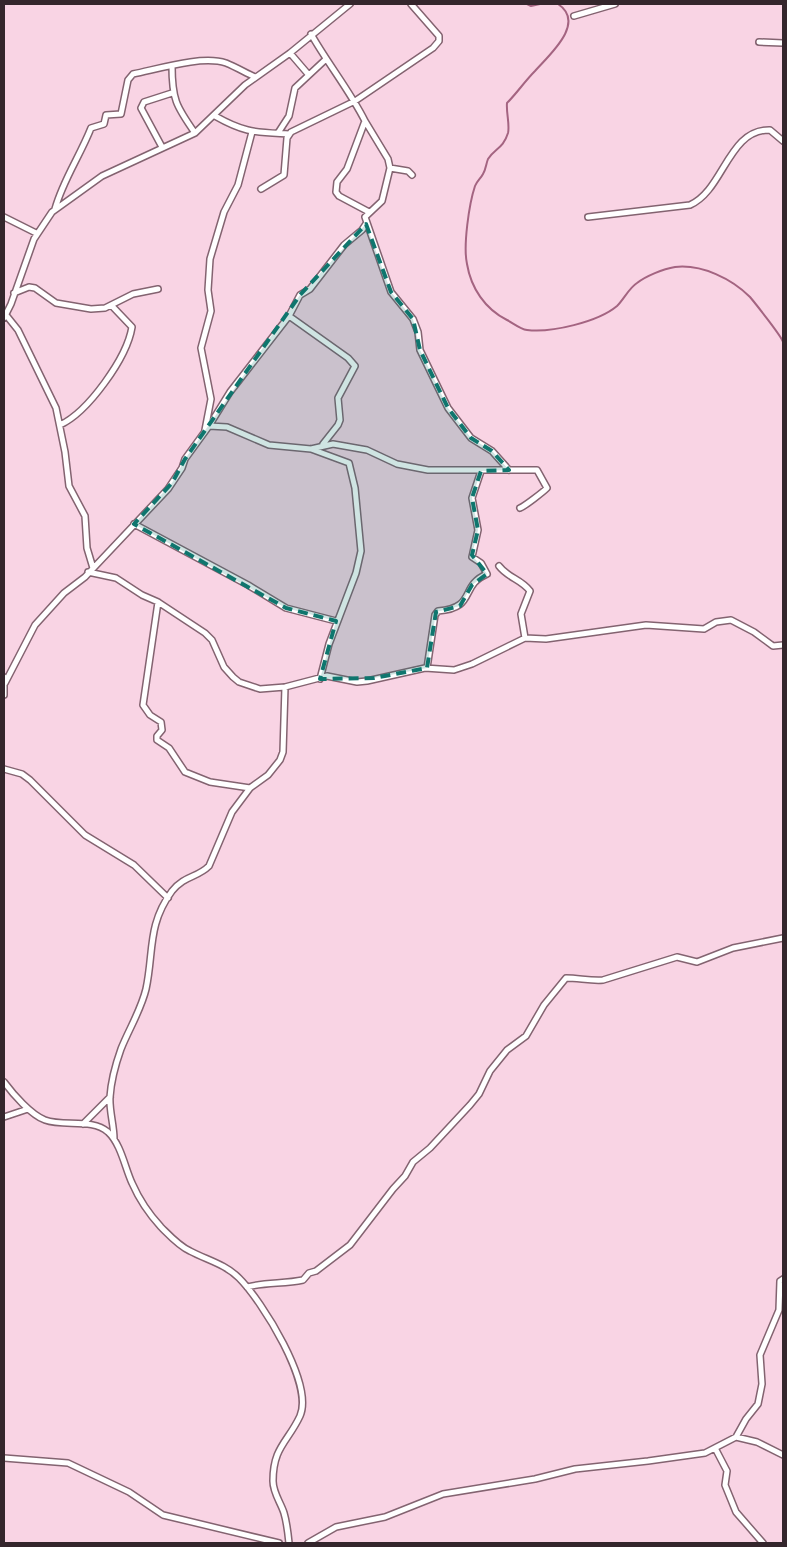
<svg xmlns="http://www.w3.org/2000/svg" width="787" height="1547" viewBox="0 0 787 1547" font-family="'Asap Condensed',sans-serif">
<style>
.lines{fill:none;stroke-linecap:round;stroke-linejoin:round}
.stream{stroke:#a46481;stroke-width:2}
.street-casing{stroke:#836370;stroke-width:8}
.street{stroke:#fff;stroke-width:5}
.marked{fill:#0f766e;fill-opacity:0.2;stroke:#0f766e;stroke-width:4;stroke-dasharray:10 6;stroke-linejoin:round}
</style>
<rect width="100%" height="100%" fill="#f9d4e4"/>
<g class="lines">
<path class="stream" d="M527,4l4,2 9,-2
M558,4c29,19 -10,52 -23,67 -10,10 -18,22 -28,32 -1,9 3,22 1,30 -5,16 -13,15 -20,26 -2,5 -2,10 -5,15 -2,4 -6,7 -8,12 -6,18 -12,60 -8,78 4,24 18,45 40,56 6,3 13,9 20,10 24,3 71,-8 90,-24 7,-7 12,-18 20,-23 9,-7 26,-14 38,-16 27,-3 57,12 75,30 5,6 32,40 33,45
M783,379v26"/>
<g class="street-casing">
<path id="street" d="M574,16l41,-12
M311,34c17,30 39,57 54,87l-18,48 -10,13 -1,10 3,4 30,16
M759,42l24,1
M290,53l18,21
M172,66c0,33 4,40 23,67
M215,116c30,17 40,16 74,18
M365,121l23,38 2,9 -8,33 -17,16 26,75 22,27 5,13 2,18 28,58 23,30 21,13 17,19
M278,133l11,-17 6,-28 30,-28
M162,147l-21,-39 3,-6 28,-9
M390,168l18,3 4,4
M261,189l23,-14 3,-37 4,-6 64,-31 78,-53 6,-7v-5l-28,-32
M55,209c8,-29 25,-53 36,-81l13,-4 2,-9 15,-1 7,-34 5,-6c25,-5 69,-19 93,-11 10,4 20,10 29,14
M4,217l32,16
M588,217l102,-12c34,-15 38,-76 80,-75l13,11
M14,293l15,-6 6,1 21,15 35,6 14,-1 28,-14 25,-5
M6,315l12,15 38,78 9,44 4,34 16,30 2,32 6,20
M289,316l59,42 7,8 -17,32 2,22 -2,5 -15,19
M4,318l7,-14 23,-65 18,-27 50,-36 93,-43 50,-48 45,-32 60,-49
M60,425c28,-13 67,-67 72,-98l-20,-21
M209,426l21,-34 59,-76 11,-21 10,-6 34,-44 18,-15 4,-6
M205,430l6,-31 -10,-51 10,-37 -3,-21 2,-31 14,-47 14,-27 14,-53
M311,449l38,14 6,25 6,63 -5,22 -27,71 -9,35
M134,524l114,61 38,23 50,13
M499,566c9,12 22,13 31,25l-9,23 4,24
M88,572l28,6 26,17 16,7 47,31 7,7 12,27 9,10 6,5 21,7 25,-2 42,-11 30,6 10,-1 58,-13 29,2 18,-6 53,-26 21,1 100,-14 58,4 12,-7 15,-2 23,12 19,14 10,-1
M158,602l-15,103 7,10 11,7 1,8 -5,6v4l12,8 16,24 25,10 40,6
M427,668l8,-53 3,-4c39,-3 21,-25 49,-37l-6,-11 -9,-6 6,-27 -6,-32 9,-27
M4,677v18
M5,683l30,-58 29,-32 21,-16 83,-88 14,-21 3,-9 24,-33 18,1 42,18 42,4 22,-5 34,6 30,14 31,6h109l10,18c-4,4 -22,18 -27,20
M4,769l18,5 8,6 55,55 49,30 34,33
M4,1082c9,12 27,33 41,38 19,7 47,-2 63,12 13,12 17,36 24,51 7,16 17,31 29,44 9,9 18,19 29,24 17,9 35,13 49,27 23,23 75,106 61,138 -12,26 -27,31 -27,65 0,12 8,22 11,32 3,10 4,20 5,30
M4,1117l24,-8
M83,1124l27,-27
M114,1139c0,-14 -5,-29 -4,-42 1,-15 6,-34 11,-48 8,-20 20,-39 25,-60 8,-37 1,-64 26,-98 13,-16 25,-13 37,-25l23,-54 18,-24 18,-13 12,-15 3,-8 2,-65
M247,1287c19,-5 37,-3 56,-7l6,-7 7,-2 34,-26 43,-56 12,-13 8,-14 17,-14 40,-43 9,-11 11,-23 17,-21 19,-14 18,-31 22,-27c13,0 24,3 37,2l74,-23 20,5 36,-14 50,-10
M736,1437l10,-18 12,-15 4,-20 -2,-29 19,-45 1,-29 3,-2
M715,1448l12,23 -2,14 11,27 27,31
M4,1458l64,5 61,29 34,23 116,28
M308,1543l28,-16 49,-10 58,-23 92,-15 40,-10 73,-8 57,-8 31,-16 21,5 26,13"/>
</g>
<use href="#street" class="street"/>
</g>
<path class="marked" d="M366,224l25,68 22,27 7,31 28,58 23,30 21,13 17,19 -28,1 -9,27 6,32 -6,25 15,19 -15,11 -12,21 -24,6 -9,56 -53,10 -54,1 16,-58 -50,-13 -152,-84 38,-41 13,-24 115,-164z"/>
<rect width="787" height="1547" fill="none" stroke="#34262c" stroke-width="10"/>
</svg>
